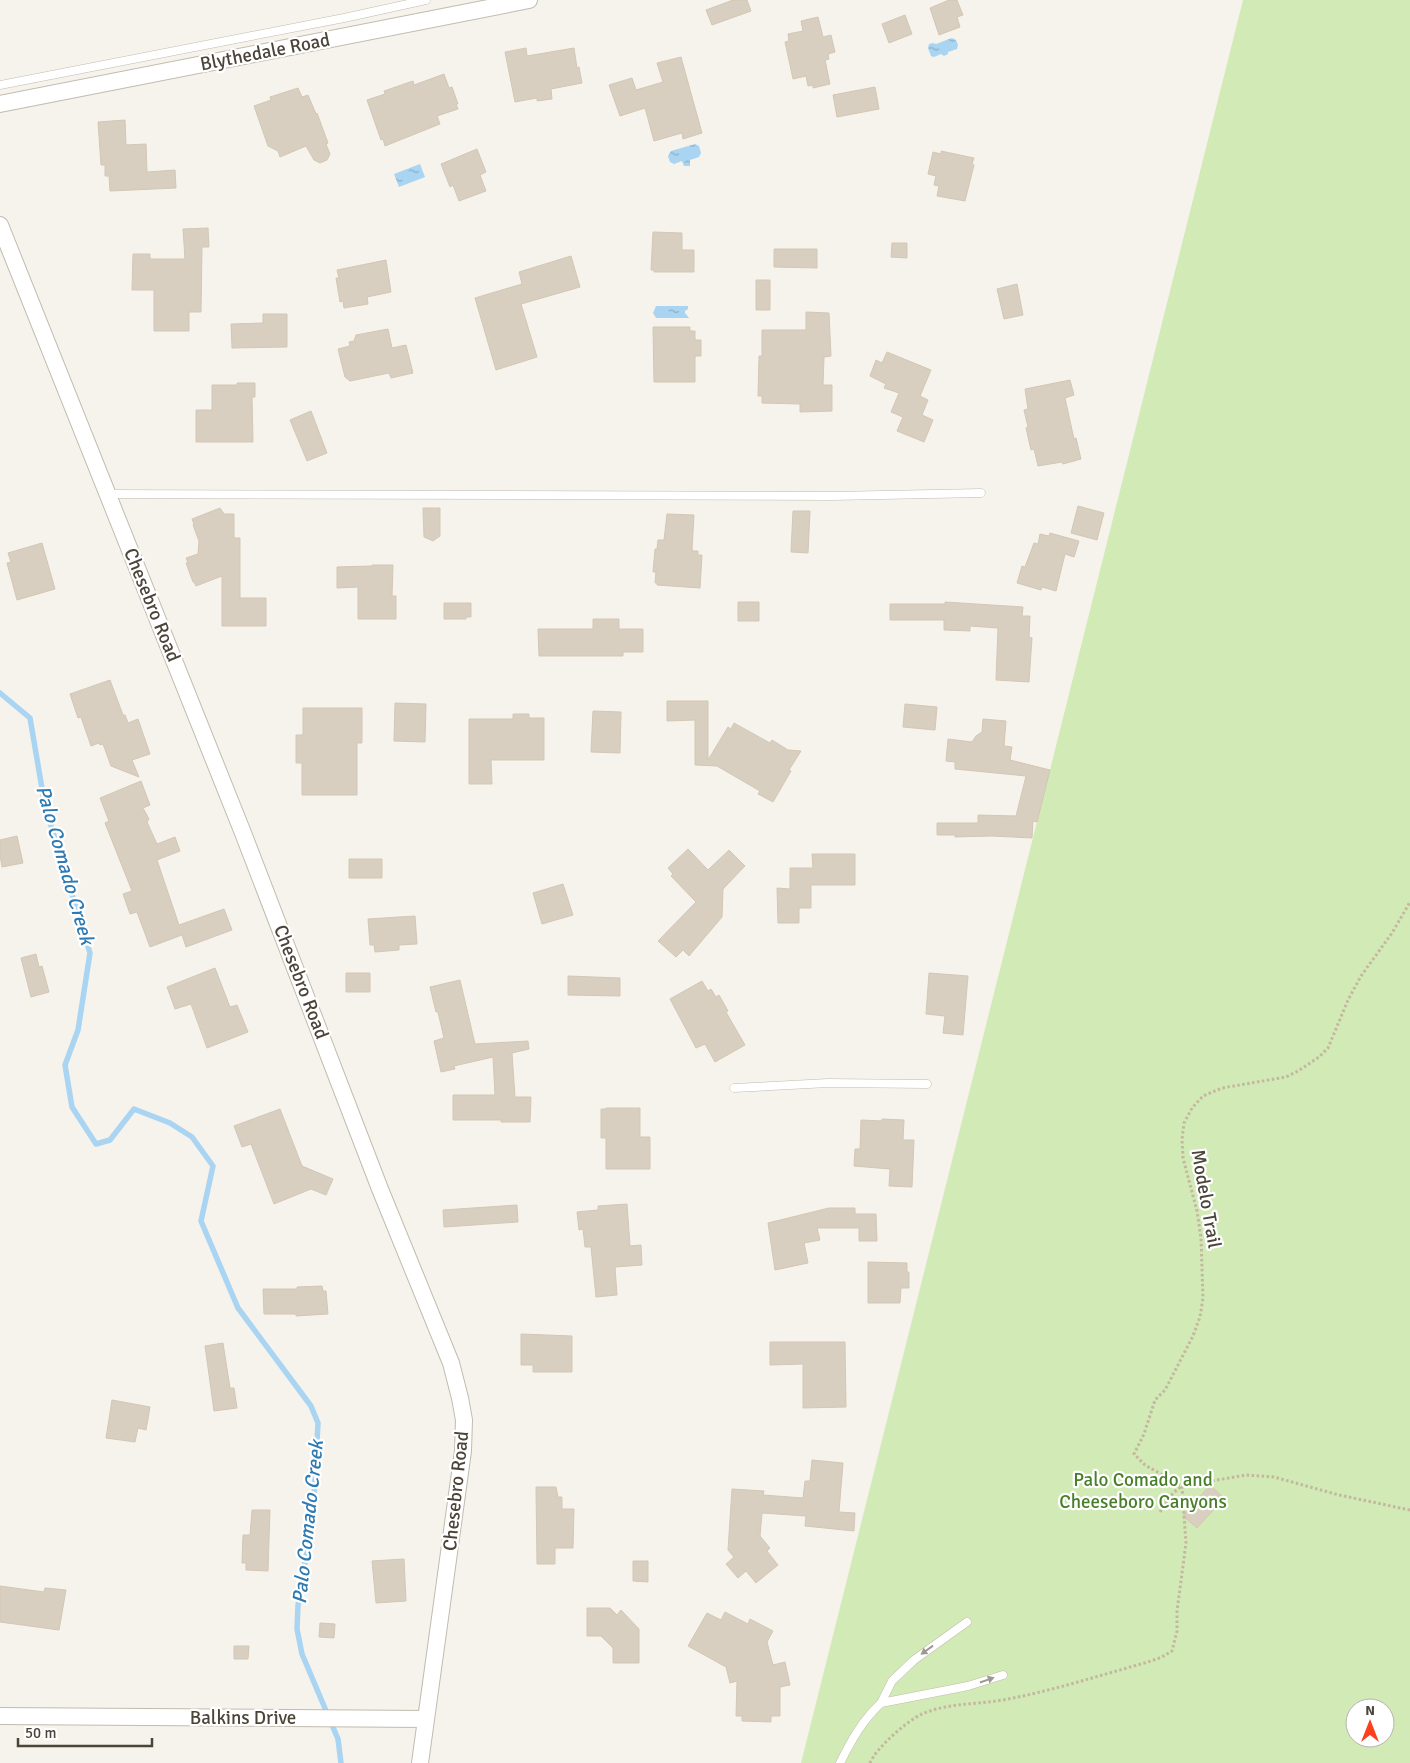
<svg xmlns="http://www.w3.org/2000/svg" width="1410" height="1763" viewBox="0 0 1410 1763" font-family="Signika,sans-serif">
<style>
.park{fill:#d2eab5;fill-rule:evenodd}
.water{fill:url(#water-ripples)}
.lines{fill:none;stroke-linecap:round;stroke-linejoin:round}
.stream{stroke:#a9d4f2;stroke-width:5.5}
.building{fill:#d8cfc1;stroke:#d3c7b4}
.lane-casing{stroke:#c2bbae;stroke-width:9}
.street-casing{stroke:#c2bbae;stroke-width:18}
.path{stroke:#c4b79f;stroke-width:3;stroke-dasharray:2.5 2.5;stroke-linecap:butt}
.lane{stroke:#fff;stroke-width:8}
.street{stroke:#fff;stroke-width:16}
.oneway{fill:#9c9892}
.labels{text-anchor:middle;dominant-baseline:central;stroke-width:4.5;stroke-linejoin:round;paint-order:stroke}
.street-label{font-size:19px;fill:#4b4439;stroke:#fff}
.park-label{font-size:19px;fill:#4a7f2a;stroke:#fff}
.water-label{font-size:20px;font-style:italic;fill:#2e7ab2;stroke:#fff}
</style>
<defs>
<pattern id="water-ripples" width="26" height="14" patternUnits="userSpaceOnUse" patternTransform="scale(1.25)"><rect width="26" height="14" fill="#a9d4f2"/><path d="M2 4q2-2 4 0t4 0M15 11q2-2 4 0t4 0" fill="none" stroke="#8caec5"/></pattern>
</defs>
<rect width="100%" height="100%" fill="#f6f3ec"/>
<path class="park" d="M1243,0h167v1763h-609zM1355,1708h30v30h-30z"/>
<path class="water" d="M952,38l4,2 2,5 -1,4 -9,3v2l-4,2 -3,-2 -7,3 -3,-1 -3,-8 1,-4 4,-1 3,1z
M695,144l4,2 2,7 -2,4 -9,3v6h-6l-2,-5 -8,3 -4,-2 -2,-6 3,-5z
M420,164l5,13 -26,10 -5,-13z
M656,306h32v3l-3,2v2l4,5h-33l-3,-5z"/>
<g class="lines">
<path class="stream" d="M0,693l30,25 15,88 45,147 -12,77 -13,35 7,42 24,37 14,-4 24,-31 36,14 22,14 21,29 -12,55 37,87 73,98 7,17 -5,92 -15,90 -1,24 5,25 36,85 3,24"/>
</g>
<path class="building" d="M733,0h14l4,11 -39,14 -6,-15z
M949,0h8l6,15 -6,2 3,10 -21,8 -9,-27z
M905,15l7,19 -23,9 -7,-19z
M818,17l5,20 8,-2 4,17 -7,2 1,5 -4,1 5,24 -17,4v-3l-5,1 -2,-10 -13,3 -8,-37 4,-1 -1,-7 15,-3 -2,-10z
M526,48l1,8 47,-8 3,20 2,-1 3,16 -31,6 1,10 -15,2v-3l-22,4 -10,-50z
M681,57l21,76 -19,6 -1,-6 -28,8 -9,-33 -25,8 -11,-31 23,-7 4,12 27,-8 -6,-19z
M444,74l5,14 3,-1 6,17h-2l2,5 -21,7 3,8 -55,22 -2,-7 -2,1 -14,-40 18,-6 -1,-3 29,-10 1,4z
M875,87l4,22 -42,8 -4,-22z
M298,88l4,9 6,-2 8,19 1,-1 11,30 -2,1 4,10 -3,6 -7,3 -6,-3 -8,-14 -26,11 -2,-6 -10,-5 -14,-40 17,-6 -1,-3z
M125,120l1,25 20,-1 1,28 28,-2 1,18 -66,3 -1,-15h-4v-11h-4l-3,-43z
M477,149l9,23 -6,3 6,16 -27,10 -6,-16 -3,2 -9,-23z
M941,151l33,7 -2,6 2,1 -9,36 -28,-5 2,-10 -5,-1 2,-9 -8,-2 5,-22 8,2z
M208,228l1,19h-7l-1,65h-12v19h-35v-41h-22l1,-36h17v5h35l-2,-30z
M653,232l29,1v17h12v22h-40v-2h-3z
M892,243h15v15l-16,-1z
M774,249h43v19l-43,-1z
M571,256l9,31 -59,17 16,53 -41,13 -21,-72 47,-14 -3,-12z
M386,260l5,32 -24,5 1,7 -24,4 -1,-7 -3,1 -4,-24h3l-2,-8z
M756,280h14v30h-14z
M1017,284l6,31 -19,4 -7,-30z
M806,312l23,1 2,43 -7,1 -1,28h9v26l-32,1v-8l-38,-1v-7h-4l1,-40h3v-26h44z
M263,314h24v33l-55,1 -1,-24 32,-1z
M653,327h37v4h5v9h6v16h-6v26h-41z
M388,329l4,19 14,-3 7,28 -22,5 -2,-5 -39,8 -5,-4 -7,-28 12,-3 -1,-4 5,-1 2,-6z
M887,352l44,18 -11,26 8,4 -6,15 11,5 -9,22 -27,-11 6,-14 -12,-5 8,-19 -15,-5 2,-4 -16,-8 6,-16 6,3z
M1070,380l4,15 -9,3 9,41 2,-1 5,21 -18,5 -1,-2 -24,4 -4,-17 -3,1 -5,-22 2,-1 -4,-17 4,-1 -3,-20z
M237,383h18v14h-3l1,45h-57v-32h16v-25h25z
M311,411l16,42 -20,8 -17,-41z
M1078,506l26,7 -7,27 -26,-7z
M220,508l4,6h10v24h6v60h26v28h-44v-50l-26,10 -2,-4h-1l-7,-19h2l-2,-5 12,-4 1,-13 -6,-16 1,-1 -2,-5z
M423,508h17v28l-7,5 -9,-4z
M793,511h17l-2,42 -17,-1z
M667,514l27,1 -2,34 1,2h5v4h4l-2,33 -43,-3v-2h-2l1,-11h-3l2,-23h2l1,-9h6z
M1050,533l29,8 -5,16 -9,-3 -9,37 -14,-4 -1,3 -24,-7 5,-17 3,1 9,-24 4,1 2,-10 9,2z
M42,543l13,46 -38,11 -10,-37 4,-1 -3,-9z
M372,565h21l-1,31h4v23h-38v-32l-21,1v-21l35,-1z
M738,602h21v19h-21z
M945,602l78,5 -1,9h8l-1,21 3,1 -3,44 -33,-2 2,-52 -28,-2v5l-26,-1v-10h-54v-16h55z
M444,603h27v14h-5v2h-22z
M593,619h26v10h24v23h-20v4h-84l-1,-27h55z
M110,680l13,35h2l3,8 10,-4 12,35 -18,6 7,17 -28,-11 -8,-22 -3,1 -1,-2 -8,3 -10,-29 -3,1 -8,-24z
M667,701h41v59l20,-33 3,2 3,-6 36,20 2,-3 16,10 13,1 -12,19 2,1 -18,31 -15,-8 2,-3 -43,-25 -22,-1v-45l-28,1z
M395,703l31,1 -1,38 -31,-1z
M905,704l32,3 -2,23 -32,-3z
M303,708h59v35h-5v52h-55v-32h-6v-28h7z
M593,711l28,1 -1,41 -29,-1z
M513,714h16v4h15v42h-53l1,24h-23v-65h44z
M983,719l23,2 -2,25 8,1 -2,13 40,10 -13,52 -4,-1 -1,17 -41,-2 -36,1v-2h-18v-12h41v-8l38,1 10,-40 -71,-7v-7l-9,-1 2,-22 24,3 4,-6 6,-4z
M141,781l9,24 -7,3 6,11 -2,3 10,22 18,-7 5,14 -23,9 22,65 45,-16 8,21 -46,17 -4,-12 -32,12 -13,-35 -7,2 -7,-20 9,-3 -27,-68 4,-2 -9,-23z
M17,836l6,27 -21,4 -2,-12v-15z
M688,849l20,21 21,-20 16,16 -22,23 -1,28 -33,39 -6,-6 -7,7 -18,-16 38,-39 -25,-26 2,-2 -5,-6z
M812,854h43v31h-44v23h-12v15h-21l-1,-35 13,1v-21h23z
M349,859h33v19h-33z
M563,884l10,31 -31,9 -9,-31z
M415,916l2,28 -18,1v5l-24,2 -1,-7h-4l-2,-26z
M36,954l3,13 3,-1 7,26 -18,5 -10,-39z
M215,968l15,39 7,-2 11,27 -41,16 -16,-44 -16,5 -8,-22z
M346,973h24v19h-24z
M929,973l39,3 -5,59 -20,-2 2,-17 -19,-2z
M568,976l52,2v18l-52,-1z
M460,980l15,64 53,-3 1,8 -17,4 3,44h16l-1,25h-29v-2h-48v-25h42l-2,-38 -39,9 1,3 -14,3 -7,-31 10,-3 -6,-26h-2l-6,-25z
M702,981l6,10 3,-2 5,8 3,-2 9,16 -2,1 19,33 -30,17 -10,-18 -9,4 -26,-49z
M606,1108h34v29h10v32h-44v-31h-5v-29h5z
M280,1109l22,57 31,13 -7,16 -15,-6 -37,15 -23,-60 -9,3 -8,-21z
M882,1119l22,1 -1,20h11l-2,47 -23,-1 1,-17 -36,-3 1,-17h5l1,-29 21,1z
M627,1204l3,42 11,-1 1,20 -27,2 2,28 -21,2 -5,-50h-6l-2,-18 -4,1 -2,-18 21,-2v-4z
M517,1205l1,17 -74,5 -1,-17z
M829,1208h26v6h21l1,27h-18v-13h-42l3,12 -16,3 4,20 -33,7 -7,-47z
M868,1262l39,1v9h2v16h-8l-1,15h-32z
M322,1286l1,5h3l2,23 -32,2v-2h-32l-1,-25h34v-2z
M521,1334l51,2v36h-39v-7h-12z
M770,1342h75l1,65 -43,1v-44l-33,1z
M223,1343l7,45h4l3,20 -23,3 -9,-65z
M112,1400l38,7 -4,23 -8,-2 -3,14 -29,-4z
M812,1460l31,3 -4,49 16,1 -1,18 -49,-5 1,-10 -44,-3 -2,23 10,12 -3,3 11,14 -22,18 -10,-12 -8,7 -12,-14 8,-7 -6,-7 4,-61 32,2 -1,4 40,3 2,-17h5z
M1210,1485l14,13 -27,30 -14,-12z
M536,1487h20l2,10h4v12h12l-1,39h-18v16h-18z
M252,1510h18l-2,61 -22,-1v-7h-4l1,-28h7z
M404,1559l2,42 -30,2 -4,-42z
M633,1561h15v21l-15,-1z
M0,1586l44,6 1,-4 21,2 -7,40 -59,-8z
M587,1608h23l7,7 4,-5 18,19v34h-26v-15l-12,-12h-14z
M725,1612l23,12 2,-5 23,12 -6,11 6,23 12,-3 5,23 -10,2v29h-9v6l-29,-1v-5h-6l1,-35 -7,2 -4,-16 -38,-21 19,-33 14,7z
M320,1623l15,1 -1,14 -15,-1z
M234,1646h15l-1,13h-14z"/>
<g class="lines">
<g class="lane-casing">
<path id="lane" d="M0,85l344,-67 82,-18
M107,494l726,2 148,-3
M734,1088l94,-5 99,1
M967,1622l-53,38 -22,21 -11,22 87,-17 35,-11
M840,1763c12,-24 22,-42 41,-60"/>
</g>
<g class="street-casing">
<path id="street" d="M0,104l529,-104
M0,225l243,608 137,356 71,174 9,35 4,22 -1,31 -43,312
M0,1716l426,3"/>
</g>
<path class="path" d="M1160,1512l13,-19 9,-7 64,-11 28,2 65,18 71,15
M870,1763c5,-14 38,-43 52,-49 28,-12 57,-9 86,-15 47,-9 93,-24 140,-37l14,-5 10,-6 5,-20v-20l9,-68 -4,-57 -37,-21 -11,-11 10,-20 11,-34 10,-10 28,-54 7,-19 3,-19 -2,-60 -4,-27 -14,-53 -1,-19 2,-16 8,-15 11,-12 19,-8 64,-11 12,-6 21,-14 9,-9 20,-48 13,-24 31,-43 18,-31"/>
<use href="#lane" class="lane"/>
<use href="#street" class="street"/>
</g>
<defs><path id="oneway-solid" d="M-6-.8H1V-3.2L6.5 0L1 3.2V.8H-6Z" transform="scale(1.25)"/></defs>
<g class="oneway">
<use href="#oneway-solid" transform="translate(927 1650) rotate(144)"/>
<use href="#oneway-solid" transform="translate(987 1680) rotate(-19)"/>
</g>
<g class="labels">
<g class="street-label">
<text transform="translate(265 52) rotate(-11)">Blythedale Road</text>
<text transform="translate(152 605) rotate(68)">Chesebro Road</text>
<text transform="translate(301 982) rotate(69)">Chesebro Road</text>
<text transform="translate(1206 1199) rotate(80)">Modelo Trail</text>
<text transform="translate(456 1491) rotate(-84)">Chesebro Road</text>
<text x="243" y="1718">Balkins Drive</text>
</g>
<g class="park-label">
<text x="1143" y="1480">Palo Comado and<tspan x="1143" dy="22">Cheeseboro Canyons</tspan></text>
</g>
<g class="water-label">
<text transform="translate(65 865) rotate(74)">Palo Comado Creek</text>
<text transform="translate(308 1522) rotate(-84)">Palo Comado Creek</text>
</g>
</g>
<g transform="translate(1370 1723)"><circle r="24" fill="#ffffff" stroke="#b7b4b0"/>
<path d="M0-4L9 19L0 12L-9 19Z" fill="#fc3f1d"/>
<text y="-8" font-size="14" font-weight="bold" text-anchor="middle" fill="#4b4439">N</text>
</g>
<path d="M18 1738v8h134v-8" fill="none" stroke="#4b4439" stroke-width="2.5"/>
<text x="25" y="1738" font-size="15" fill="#4b4439" stroke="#ffffff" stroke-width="4" paint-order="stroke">50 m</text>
</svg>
